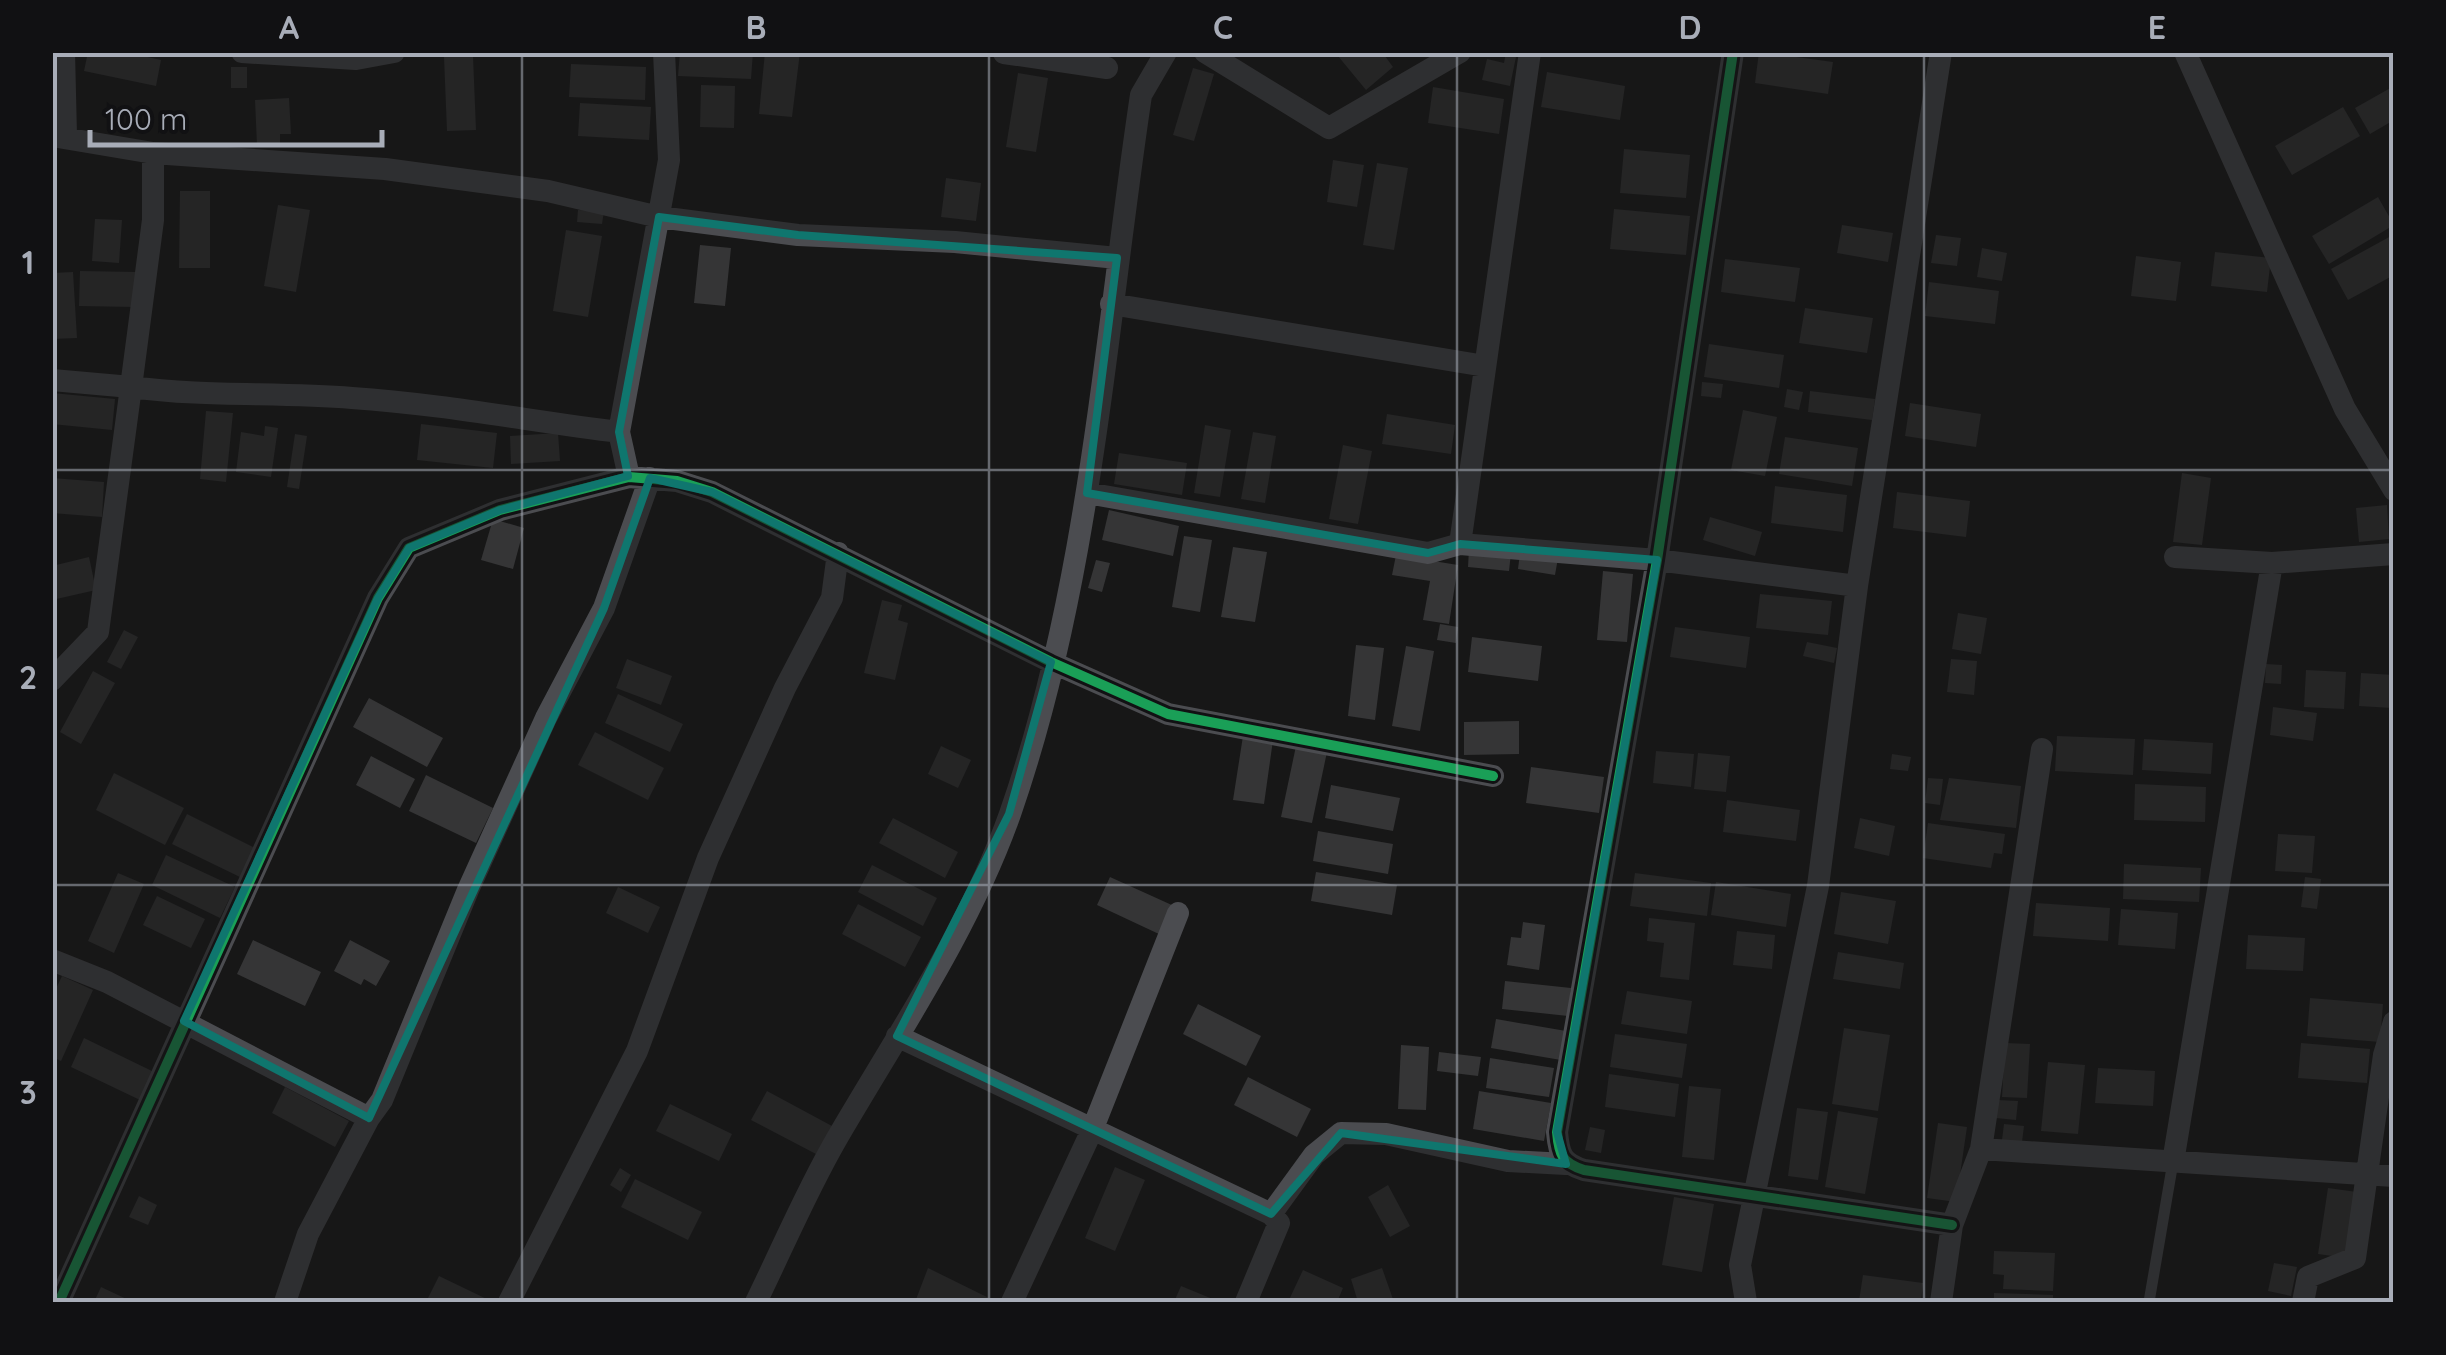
<svg xmlns="http://www.w3.org/2000/svg" width="2446" height="1355" viewBox="0 0 2446 1355" font-family="Quicksand,sans-serif">
<style>
.building{fill:#353536}
.lines{fill:none;stroke-linecap:round;stroke-linejoin:round}
.lane{stroke:#4b4c50;stroke-width:11}
.street{stroke:#4b4c50;stroke-width:22}
.cycleway-casing{stroke:#111113;stroke-width:16}
.cycleway{stroke:#1a9f57;stroke-width:10}
.marked{fill:none;stroke:#0f766e;stroke-width:8;stroke-linejoin:round}
.grid{fill:none;stroke:#a8adb8;stroke-width:2.5;stroke-opacity:0.55}
.neatline{fill:none;stroke:#a8adb8;stroke-width:4}
.grid-label{font-size:32px;text-anchor:middle;font-weight:bold;fill:#a8adb8}
</style>
<rect width="100%" height="100%" fill="#171717"/>
<path class="building" d="M88,52h37l36,8 -5,26 -72,-15z
M680,52h73l-2,27 -73,-3z
M765,52h35l-8,65 -33,-3z
M1342,52h40l11,15 -27,23 -28,-34z
M1506,52h11l-7,34 -28,-6 5,-21 17,4z
M1759,52l74,10 -5,32 -73,-11z
M473,56l3,74 -29,1 -3,-74z
M571,64l75,3 -1,33 -76,-3z
M231,67h16v21h-16z
M1193,68l21,6 -20,67 -21,-6z
M1547,72l78,14 -5,34 -79,-13z
M1018,73l30,5 -12,74 -30,-5z
M701,85l34,1 -1,42 -34,-1z
M2394,86v34l-24,14 -15,-26z
M1433,87l71,12 -5,35 -71,-11z
M289,98l2,36h-11v10l-23,1 -2,-45z
M580,103l71,4 -2,33 -71,-4z
M2343,107l17,29 -68,39 -17,-29z
M1624,149l66,6 -4,43 -66,-5z
M1333,160l31,5 -7,42 -30,-5z
M1377,163l31,5 -14,82 -31,-5z
M946,178l35,5 -5,38 -35,-4z
M180,191h30v77h-31z
M2378,197l16,28 -65,39 -17,-28z
M278,205l32,5 -14,82 -32,-6z
M1614,209l76,7 -4,39 -76,-6z
M578,210l26,1 -2,13 -25,-2z
M95,219l27,1 -3,43 -27,-2z
M1842,225l51,8 -5,29 -51,-9z
M566,230l36,6 -14,81 -35,-6z
M1936,235l25,3 -4,28 -26,-3z
M2391,236l3,39 -46,25 -17,-31z
M700,245l31,3 -6,58 -31,-3z
M1982,248l25,5 -5,28 -25,-4z
M2215,252l56,6 -4,34 -56,-6z
M2136,256l45,6 -5,39 -45,-5z
M1725,259l75,9 -5,34 -74,-10z
M80,271l56,1 -1,35 -56,-1z
M73,272l4,66 -25,1v-66z
M1929,282l70,9 -4,33 -70,-8z
M1805,308l68,10 -6,35 -68,-10z
M1709,344l75,11 -5,33 -75,-11z
M1702,382l21,2 -2,14 -20,-2z
M1787,389l16,3 -4,18 -15,-3z
M1810,391l65,8 -3,21 -64,-8z
M52,393l63,6 -3,31 -60,-6z
M1910,403l71,11 -5,33 -71,-11z
M1743,410l34,7 -12,59 -34,-6z
M206,411l27,2 -7,69 -26,-3z
M1387,414l68,11 -4,29 -69,-10z
M421,424l76,9 -4,35 -76,-8z
M1205,425l26,5 -11,67 -26,-4z
M265,426l13,2 -7,49 -35,-5 5,-40 23,4z
M1253,432l23,4 -11,67 -24,-4z
M558,433l2,28 -49,3 -1,-28z
M295,434l12,2 -8,53 -12,-2z
M1785,437l73,11 -6,38 -73,-12z
M1343,445l29,6 -14,73 -29,-5z
M1119,453l68,10 -5,32 -68,-11z
M2182,473l29,5 -9,67 -29,-3z
M52,478l52,4 -2,35 -50,-4z
M1775,486l72,9 -4,37 -72,-9z
M1897,492l73,9 -4,36 -73,-9z
M2387,505l2,34 -30,3 -3,-34z
M1109,510l70,16 -6,30 -71,-16z
M1710,517l52,15 -7,24 -52,-16z
M493,519l31,9 -11,41 -32,-9z
M1184,536l28,4 -12,72 -28,-5z
M1233,547l34,5 -12,70 -34,-5z
M1469,549l42,4 -2,18 -41,-4z
M1520,553l38,5 -3,17 -37,-6z
M1396,555l62,10 -9,59 -26,-4 7,-39 -38,-6z
M89,557l7,33 -44,10v-34z
M1096,560l14,3 -8,29 -14,-4z
M1603,571l30,3 -6,68 -30,-2z
M1760,594l72,7 -4,34 -72,-7z
M882,600l20,5 -4,15 10,3 -13,57 -31,-7z
M1958,613l29,5 -6,36 -29,-5z
M1440,624l18,3 -2,16 -19,-3z
M1675,627l75,10 -4,31 -76,-11z
M124,630l14,7 -17,32 -14,-7z
M1472,637l70,9 -4,35 -70,-9z
M1807,642l30,6 -3,15 -31,-7z
M1356,645l28,3 -9,72 -27,-4z
M1406,646l28,5 -14,80 -28,-5z
M627,659l45,17 -11,29 -45,-17z
M1951,659l26,2 -3,34 -27,-3z
M2266,664l16,1 -1,19 -16,-1z
M2306,670l40,2 -2,37 -40,-2z
M93,671l22,12 -34,61 -21,-12z
M2361,673l33,2 -2,33 -33,-2z
M618,694l65,30 -13,28 -65,-29z
M369,698l74,40 -16,29 -74,-40z
M2273,707l44,6 -4,28 -43,-6z
M1519,721v33l-55,1v-33z
M595,732l69,36 -16,32 -70,-35z
M1243,736l30,4 -9,64 -31,-4z
M2057,736l78,3 -2,36 -78,-4z
M2144,739l69,4 -2,31 -69,-4z
M941,746l30,14 -13,28 -30,-14z
M1296,746l31,6 -15,71 -31,-6z
M1656,751l38,3 -3,33 -38,-4z
M1698,753l32,3 -4,36 -32,-3z
M1892,754l19,3 -3,14 -18,-2z
M371,756l44,23 -15,29 -44,-23z
M1531,767l73,10 -5,36 -73,-10z
M114,773l70,35 -19,37 -69,-35z
M426,775l67,33 -17,35 -67,-32z
M1928,778l15,1 -3,26 -15,-2z
M1949,778l72,8 -5,42 -76,-8z
M2135,784l71,3 -1,35 -71,-2z
M1331,785l69,13 -7,33 -68,-13z
M1727,800l73,10 -4,31 -73,-9z
M187,814l70,35 -15,29 -70,-34z
M893,818l65,34 -13,26 -66,-35z
M1860,818l35,8 -6,30 -35,-8z
M1928,823l77,11 -3,20 -8,-1 -3,15 -68,-10z
M1318,831l75,13 -5,30 -75,-13z
M2278,834l37,2 -3,37 -37,-2z
M166,855l69,32 -15,31 -68,-33z
M2124,864l77,4 -2,34 -76,-3z
M872,865l65,33 -14,28 -65,-34z
M1316,872l81,13 -5,30 -81,-14z
M118,873l26,11 -30,69 -26,-12z
M1635,873l76,10 -4,33 -77,-10z
M1110,877l64,29 -13,29 -64,-30z
M2305,877l16,2 -4,30 -16,-2z
M1716,882l75,12 -5,33 -75,-12z
M618,887l42,20 -12,26 -42,-20z
M1841,892l55,9 -8,43 -54,-10z
M157,896l48,23 -14,29 -48,-23z
M2036,903l74,5 -2,33 -75,-5z
M858,904l63,33 -16,30 -63,-33z
M2121,909l57,4 -3,36 -57,-4z
M1649,918l46,5 -6,57 -29,-3 4,-34 -17,-2z
M1523,922l22,3 -6,45 -32,-5 4,-28 10,1z
M1737,931l38,4 -3,34 -39,-4z
M2248,935l57,3 -2,33 -57,-2z
M253,940l68,32 -16,34 -68,-32z
M350,940l40,21 -14,25 -12,-7 -3,6 -27,-14z
M1838,952l66,11 -4,26 -67,-10z
M62,976l31,14 -32,71 -9,-4v-60z
M1505,981l66,7 -3,28 -66,-7z
M1627,991l65,10 -5,33 -66,-10z
M2310,998l73,6 -3,38 -73,-6z
M1198,1004l63,32 -15,30 -63,-32z
M1496,1019l70,12 -5,29 -70,-12z
M1844,1028l46,7 -12,76 -46,-7z
M1615,1034l72,10 -5,34 -72,-11z
M84,1038l70,34 -14,28 -69,-33z
M2005,1043l25,1 -3,54 -25,-1z
M2301,1043l69,6 -3,34 -69,-5z
M1401,1045l28,2 -3,63 -28,-1z
M1439,1052l42,5 -3,19 -41,-5z
M1490,1058l64,10 -5,29 -63,-9z
M2048,1062l37,3 -7,69 -37,-3z
M2098,1068l57,3 -2,35 -58,-3z
M1609,1074l70,10 -4,33 -70,-10z
M1248,1077l63,32 -14,28 -63,-32z
M1689,1086l32,3 -7,71 -32,-3z
M285,1087l64,34 -14,26 -63,-34z
M767,1091l65,35 -16,28 -65,-34z
M1479,1091l72,12 -7,38 -71,-12z
M1997,1100l21,1 -2,19 -20,-2z
M670,1104l62,30 -13,27 -63,-30z
M1797,1108l31,4 -10,68 -30,-4z
M1838,1111l40,7 -13,76 -40,-7z
M1938,1123l29,4 -11,75 -29,-4z
M2004,1124l20,2 -2,16 -20,-2z
M1590,1127l15,3 -4,23 -16,-3z
M1115,1167l30,13 -30,71 -30,-13z
M620,1168l11,7 -10,17 -11,-7z
M635,1179l67,33 -14,28 -67,-33z
M1388,1185l22,41 -20,11 -22,-40z
M2328,1188l29,4 -10,66 -29,-4z
M139,1196l18,9 -9,20 -19,-8z
M1674,1197l40,7 -12,68 -40,-7z
M1994,1251l61,2 -2,38 -50,-2 1,-14 -11,-1z
M2274,1263l23,4 -6,29 -23,-5z
M928,1268l69,34h-82z
M1382,1268l12,34h-36l-7,-23z
M1303,1270l40,18 -6,14h-49z
M1863,1275l60,8 -2,19 -62,-1z
M439,1276l54,26h-62l-4,-2z
M1181,1286l39,16h-46z
M101,1287l32,15h-39z
M1994,1293l59,2v7h-59z"/>
<g class="lines">
<path class="lane" d="M2149,1302l24,-140"/>
<path class="street" d="M64,52l2,84
M242,52l114,7 38,-7
M1205,52l124,76 131,-76
M1733,52l-76,508 -100,572c2,23 5,31 27,38l368,55
M2185,52l160,357 49,81
M1004,53l103,15
M52,136l101,17 232,16 163,22 111,26 139,18 157,7 162,16
M153,153v67l-22,167c73,10 147,5 221,11 89,6 178,23 267,34
M1111,304l374,62
M52,380l79,7 -33,245 -46,48
M629,477l-10,-45 50,-272 -5,-108
M1087,493l341,60 32,-9 70,-492
M1460,544l197,16 200,26
M2175,557l97,6 122,-9
M52,960l55,22 262,136 13,-18 86,-210 78,-172 58,-110 46,-130
M897,1036l374,178 8,9 -33,79
M1981,1149l61,-400
M2173,1162l99,-599
M1271,1214l43,-59 27,-22 45,1 122,27 58,3
M59,1302l319,-704 31,-50 91,-38 129,-33 48,4 35,11 339,170 117,52 325,62
M285,1302l23,-68 61,-116
M509,1302l128,-251 71,-193 77,-170 47,-90 6,-45
M756,1302c26,-53 50,-110 80,-162 61,-105 133,-210 174,-326 80,-230 95,-479 131,-719l25,-43
M1012,1302l81,-174 85,-215
M1746,1302l-6,-37 78,-379 39,-300 84,-534
M1941,1302l11,-77 29,-76 413,27
M2303,1302l5,-25 47,-19 29,-203 10,-33"/>
<g class="cycleway-casing">
<path id="cycleway" d="M1733,52l-76,508 -100,572c2,23 5,31 27,38l368,55
M59,1302l319,-704 31,-50 91,-38 129,-33 48,4 35,11 339,170 117,52 325,62"/>
</g>
<use href="#cycleway" class="cycleway"/>
</g>
<path d="M0 0H2446V1355H0ZM659,217l139,18 319,23 -30,235 341,60 32,-9 197,16 -100,572 9,32 -225,-31 -70,81 -374,-178 112,-222 42,-152 -339,-170 -62,-14 -46,130 -235,510 -185,-97 194,-423 31,-50 91,-38 128,-34 -9,-44z" fill="#171717" fill-opacity=".55" fill-rule="evenodd"/>
<path class="marked" d="M659,217l139,18 319,23 -30,235 341,60 32,-9 197,16 -100,572 9,32 -225,-31 -70,81 -374,-178 112,-222 42,-152 -339,-170 -62,-14 -46,130 -235,510 -185,-97 194,-423 31,-50 91,-38 128,-34 -9,-44z"/>
<path class="grid" d="M522,52v1250M989,52v1250M1457,52v1250M1924,52v1250M52,470h2342M52,885h2342"/>
<rect width="2446" height="1355" fill="none" stroke="#111113" stroke-width="110"/>
<path d="M90 130v15h292v-15" fill="none" stroke="#a8adb8" stroke-width="5"/>
<text x="105" y="130" font-size="30" fill="#a8adb8" stroke="#111113" stroke-width="8" paint-order="stroke">100 m</text>
<rect x="55" y="55" width="2336" height="1245" class="neatline"/>
<g class="grid-label">
<text x="289" y="39">A</text>
<text x="756" y="39">B</text>
<text x="1223" y="39">C</text>
<text x="1690" y="39">D</text>
<text x="2157" y="39">E</text>
<text x="28" y="274">1</text>
<text x="28" y="689">2</text>
<text x="28" y="1104">3</text>
</g>
</svg>
